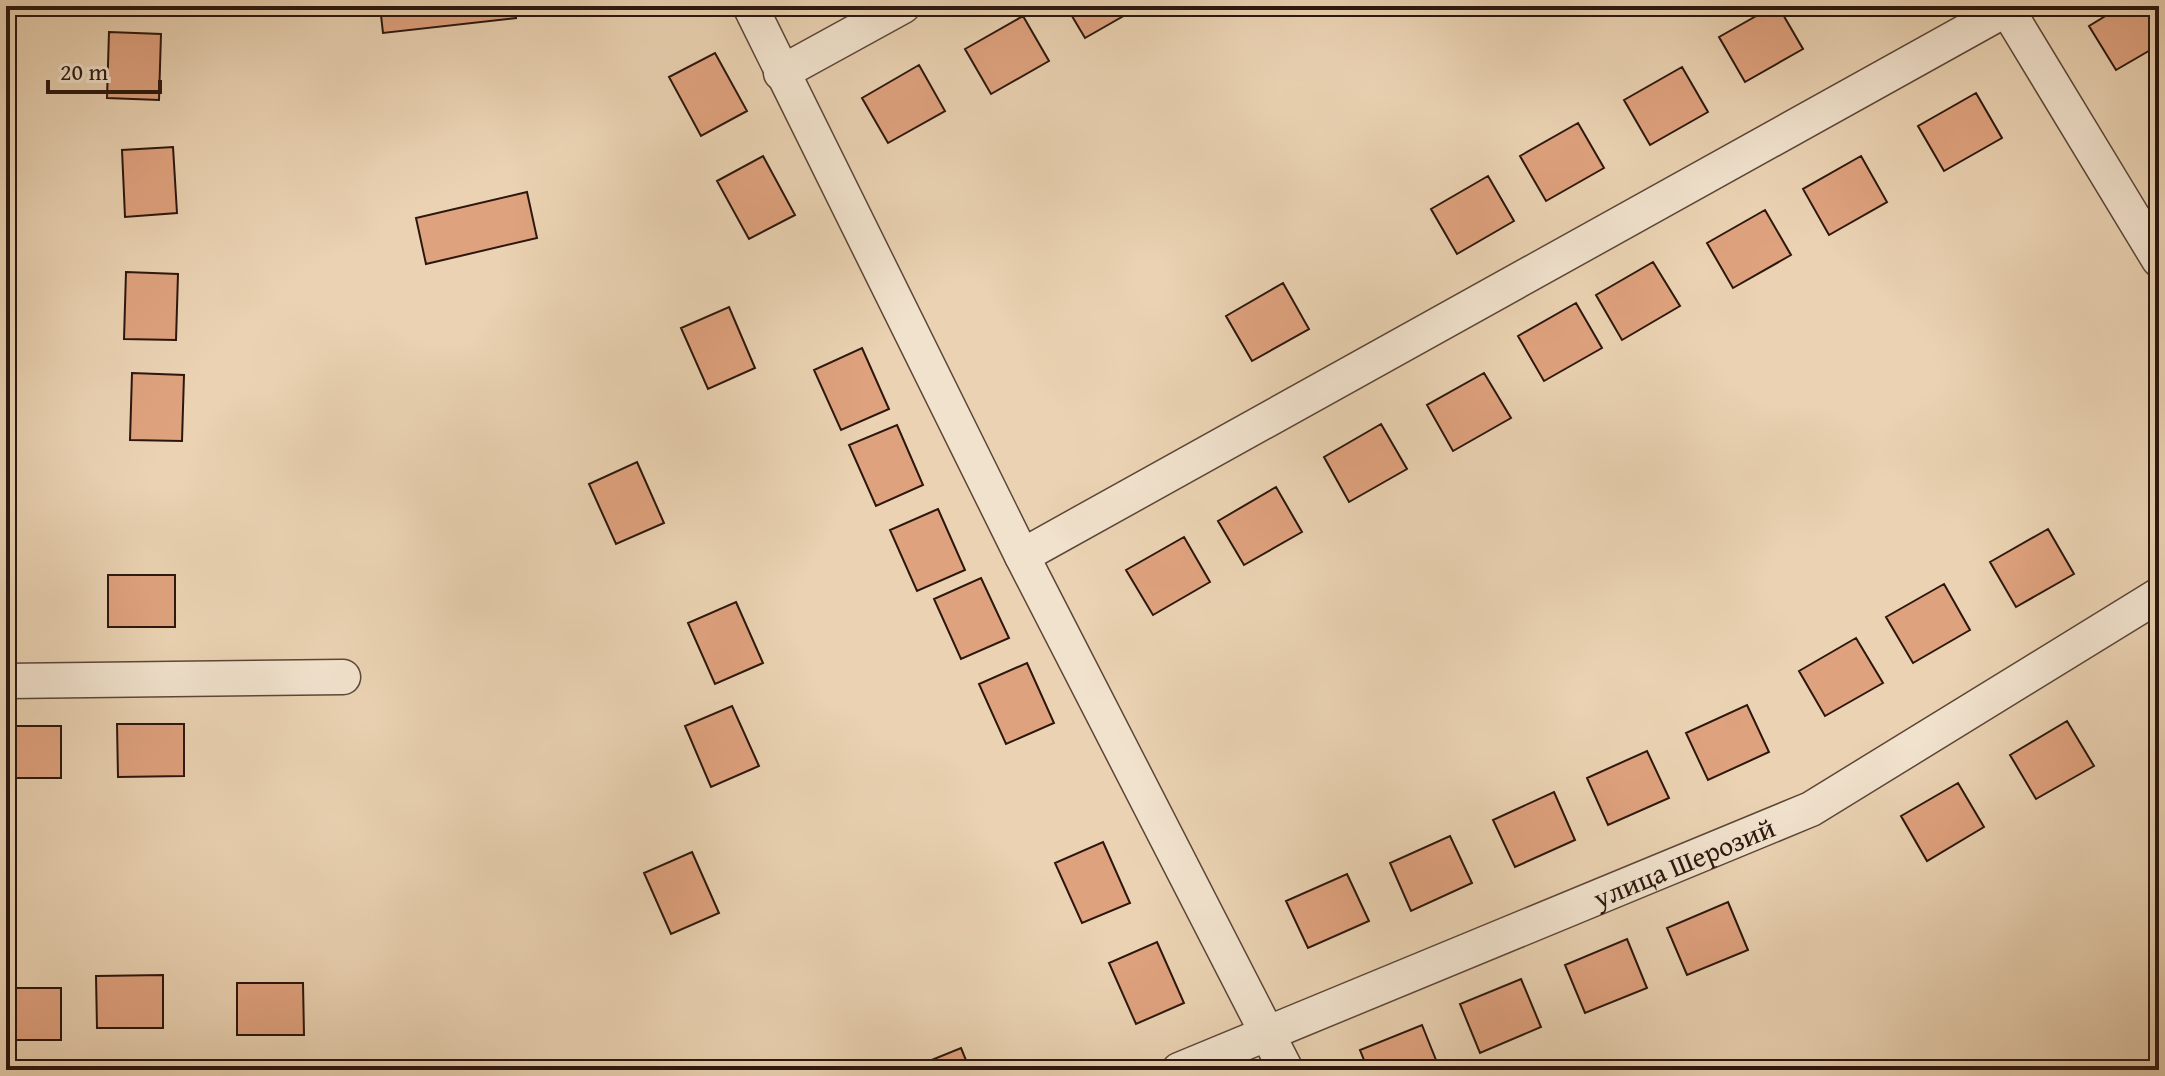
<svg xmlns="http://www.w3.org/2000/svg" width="2165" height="1076" viewBox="0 0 2165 1076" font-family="'Gentium Book Plus',serif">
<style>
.building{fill:#dfa27e;stroke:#2c170e;stroke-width:2}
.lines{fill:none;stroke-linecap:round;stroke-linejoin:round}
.minor-casing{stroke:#5c4637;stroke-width:37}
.minor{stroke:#f1e2cd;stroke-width:34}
.labels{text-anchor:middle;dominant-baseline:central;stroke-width:7;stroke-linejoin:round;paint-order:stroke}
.street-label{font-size:28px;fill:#2c170e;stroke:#f1e2cd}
</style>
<rect width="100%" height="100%" fill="#ead2b2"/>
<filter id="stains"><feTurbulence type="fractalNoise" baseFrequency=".0025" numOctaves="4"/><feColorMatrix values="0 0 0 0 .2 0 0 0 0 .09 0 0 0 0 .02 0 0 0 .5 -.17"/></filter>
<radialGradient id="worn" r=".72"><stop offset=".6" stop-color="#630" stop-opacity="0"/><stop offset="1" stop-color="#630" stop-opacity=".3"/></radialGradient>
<path class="building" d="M106,6h52v7l-52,-1z
M380,6h135l1,12 -133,15z
M1066,6h75l-56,32z
M1774,6h4l25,43 -58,33 -26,-45z
M2122,6h33l4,7v32l-43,25 -27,-44z
M1023,16l26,45 -58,33 -26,-45z
M109,32l52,2 -2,66 -52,-2z
M715,53l32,58 -46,25 -32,-59z
M919,65l26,46 -57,32 -26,-45z
M1682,67l26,45 -58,33 -26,-45z
M1976,93l26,45 -58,33 -26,-45z
M1578,123l26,45 -58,33 -26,-45z
M173,147l4,66 -52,4 -3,-67z
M763,156l32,59 -46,24 -32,-58z
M1861,156l26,46 -58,33 -26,-46z
M1488,176l26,45 -57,33 -26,-45z
M527,192l10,46 -111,26 -10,-46z
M1765,210l26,45 -58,33 -26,-45z
M1653,262l27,44 -58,34 -26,-45z
M126,272l52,2 -2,66 -52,-1z
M1283,283l26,46 -57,32 -26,-45z
M1576,303l26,45 -58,33 -26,-45z
M729,307l26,61 -47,21 -27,-61z
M862,348l27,61 -48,21 -27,-60z
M132,373l52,2 -2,66 -52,-1z
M1484,373l27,45 -58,33 -26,-46z
M1381,424l26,45 -58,33 -25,-45z
M897,425l26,60 -47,21 -27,-61z
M637,462l27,61 -48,21 -27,-60z
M1276,487l26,45 -58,33 -26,-44z
M938,509l27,61 -48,21 -27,-61z
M2048,529l26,45 -58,33 -26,-45z
M1184,537l26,45 -57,33 -27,-45z
M108,575h67v52h-67z
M981,578l28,60 -48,21 -27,-60z
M1944,584l26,46 -57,33 -27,-46z
M736,602l27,61 -48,21 -27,-61z
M1856,638l27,45 -58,33 -26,-45z
M1027,663l27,60 -48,21 -27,-60z
M1747,705l22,47 -61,28 -22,-47z
M732,706l27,60 -48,21 -26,-61z
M2067,721l27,45 -58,33 -26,-44z
M117,724h67v52l-66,1z
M6,726h55v52h-55z
M1647,751l22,47 -61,27 -21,-47z
M1958,783l26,44 -57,34 -26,-45z
M1554,792l21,48 -60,27 -22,-47z
M1450,836l22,47 -61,28 -21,-48z
M1103,842l27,61 -48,20 -27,-60z
M692,852l27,61 -48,21 -27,-61z
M1347,874l22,47 -61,27 -22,-47z
M1728,902l20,48 -61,25 -20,-47z
M1627,939l20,49 -62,25 -20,-48z
M1157,942l27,61 -48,21 -27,-61z
M163,975v53h-66l-1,-52z
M1521,979l20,48 -61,26 -20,-49z
M237,983h66l1,52h-67z
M6,988h55v52h-55z
M1422,1025l18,45h-72l-8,-20z
M961,1048l9,22h-63z"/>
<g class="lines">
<g class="minor-casing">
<g id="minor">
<path d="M750,6l272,550 264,514"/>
<path d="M2005,6l154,254"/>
<path d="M781,73l122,-67"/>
<path d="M1022,556l990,-550"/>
<path d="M6,681l337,-4"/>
<path id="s1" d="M1179,1070l632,-261 348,-214"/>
</g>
</g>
<use href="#minor" class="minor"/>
</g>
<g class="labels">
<g class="street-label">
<text stroke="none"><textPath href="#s1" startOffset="546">улица Шерозий</textPath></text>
</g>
</g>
<rect width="2165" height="1076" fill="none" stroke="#ead2b2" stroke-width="32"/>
<rect x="8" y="8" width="2149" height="1060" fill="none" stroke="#2c170e" stroke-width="4"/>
<rect x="16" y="16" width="2133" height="1044" fill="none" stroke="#2c170e" stroke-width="2"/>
<path d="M48 80v12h112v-12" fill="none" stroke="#2c170e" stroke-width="4"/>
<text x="60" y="80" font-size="24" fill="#2c170e" stroke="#f1e2cd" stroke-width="6" paint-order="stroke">20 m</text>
<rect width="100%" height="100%" filter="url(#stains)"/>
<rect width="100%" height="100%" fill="url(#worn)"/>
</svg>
